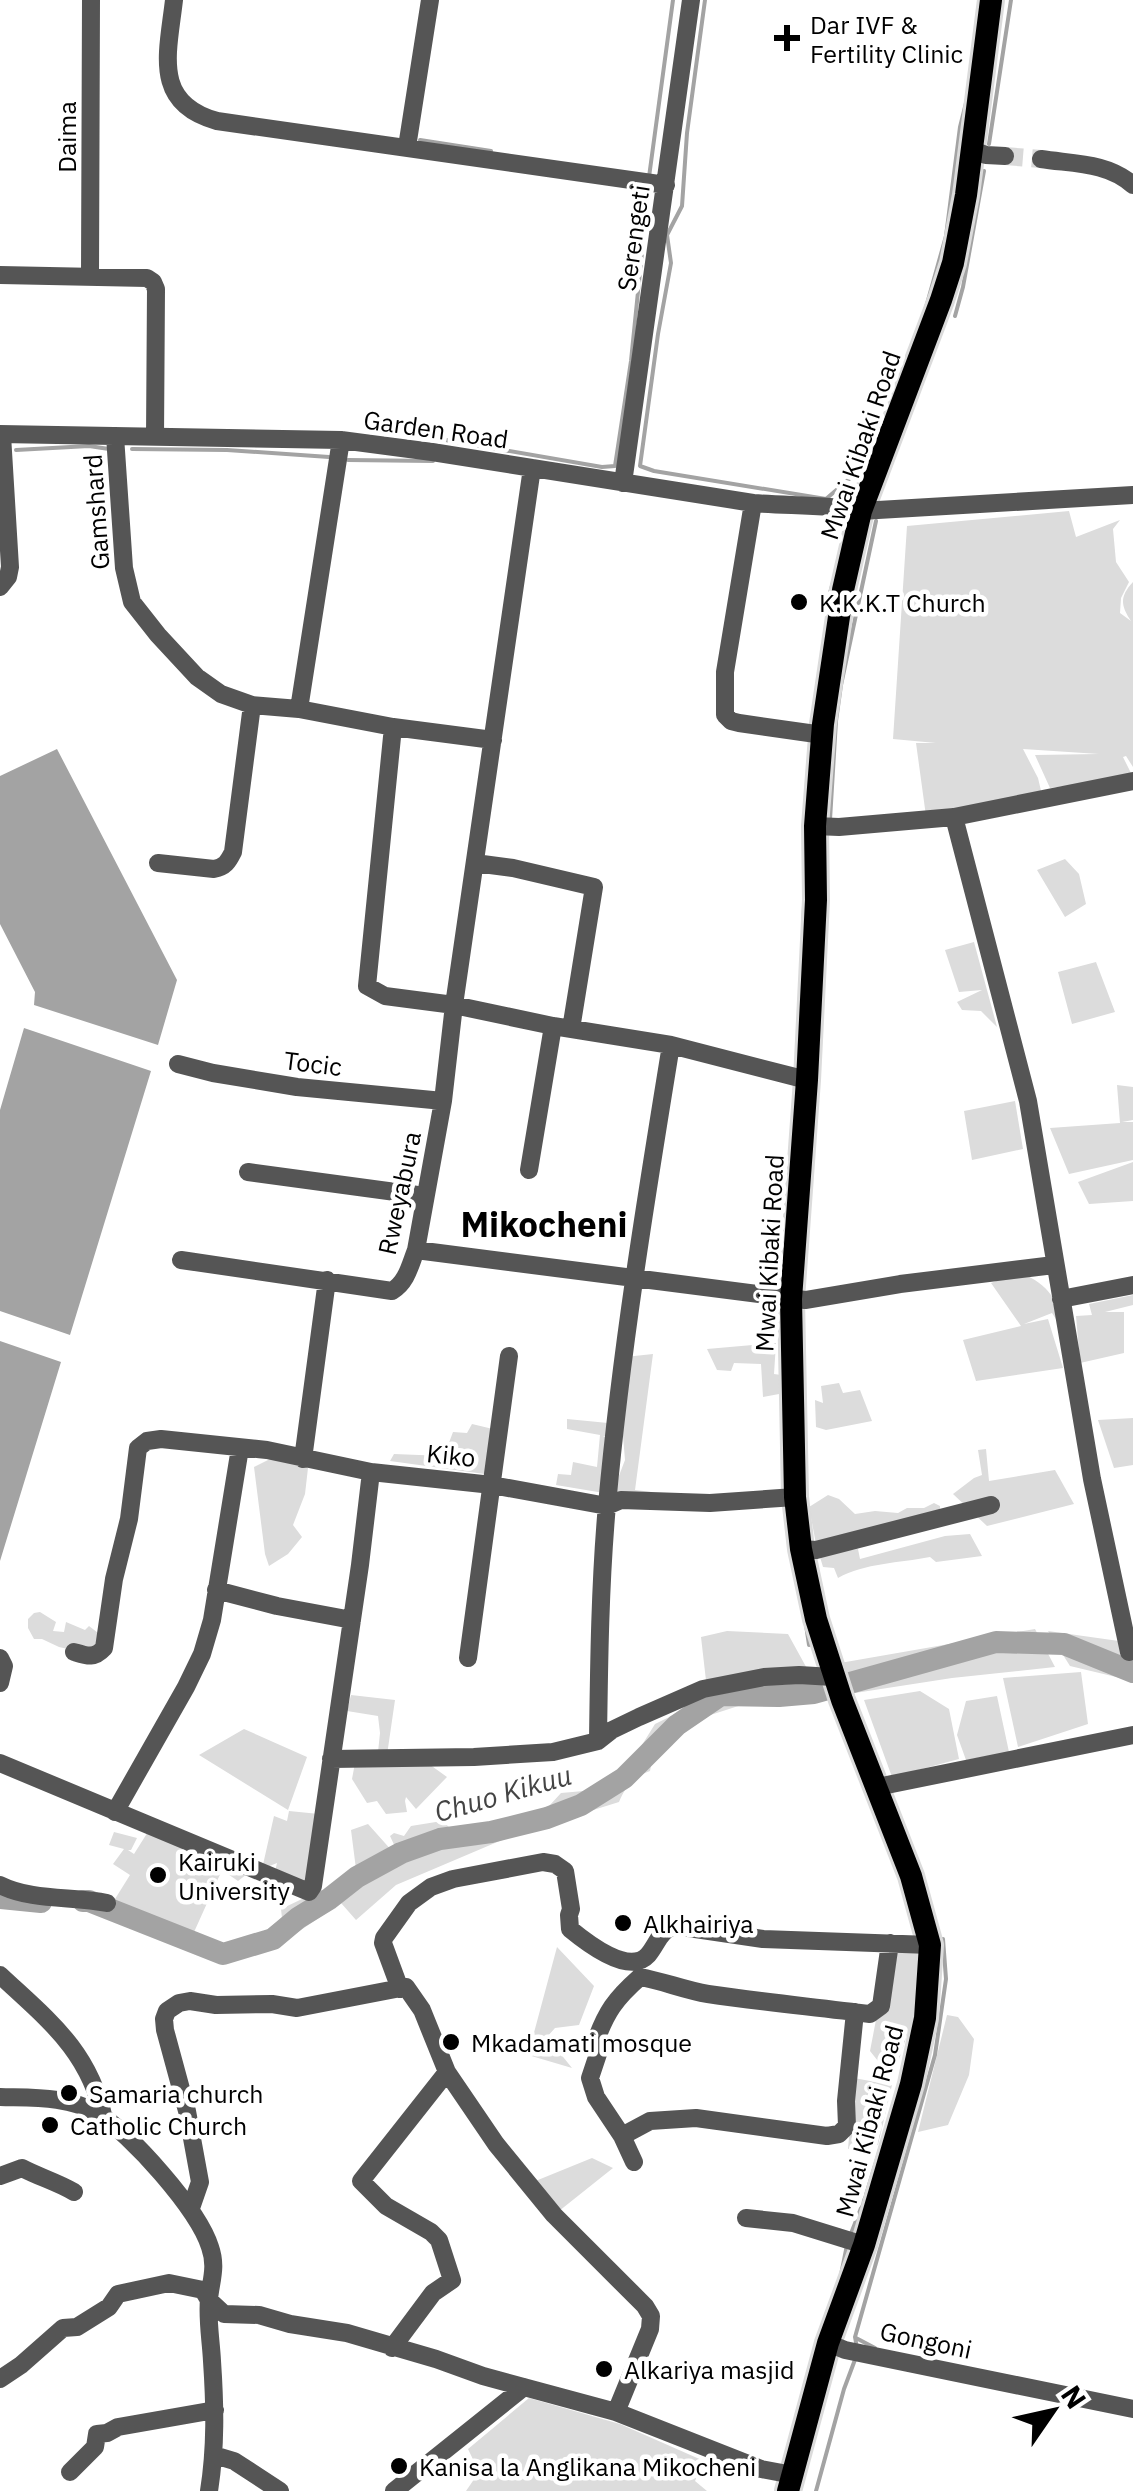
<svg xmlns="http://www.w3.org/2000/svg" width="1133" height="2491" viewBox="0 0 1133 2491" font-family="'IBM Plex Sans',sans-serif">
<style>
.green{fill:#dcdcdc}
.water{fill:#a3a3a3}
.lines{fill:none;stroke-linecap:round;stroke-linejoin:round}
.stream{stroke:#a3a3a3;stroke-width:4}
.river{stroke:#a3a3a3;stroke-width:22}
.minor-tunnel{stroke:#d9d9d9;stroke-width:18;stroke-dasharray:18 9;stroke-linecap:butt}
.major-casing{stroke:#dbdbdb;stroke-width:28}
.minor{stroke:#555;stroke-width:18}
.major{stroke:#000;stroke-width:22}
.poi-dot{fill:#000;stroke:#fff;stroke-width:4}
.labels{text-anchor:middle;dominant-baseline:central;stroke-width:9;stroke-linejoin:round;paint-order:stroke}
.poi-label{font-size:25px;fill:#000;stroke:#fff;text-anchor:start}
.street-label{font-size:25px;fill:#000;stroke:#fff}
.water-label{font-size:28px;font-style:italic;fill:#444;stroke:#fff}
.district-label{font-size:35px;font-weight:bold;fill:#000;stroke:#fff}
</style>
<rect width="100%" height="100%" fill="#fff"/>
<path class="green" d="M1069,511l7,26 44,-17 -7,9 3,33 13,20 -8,16 -1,15 11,8c-10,-15 -12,-24 2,-39v185l-7,-11 -3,1 10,20 -83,11 -15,-33 64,-1 -76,-5 15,29 4,17 -116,21 -10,-73h20l-43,-4 14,-213z
M1065,859l14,15 7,30 -21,13 -28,-47z
M974,942l23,85 -16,-16 -19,-1 -5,-8 25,-12 -23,2 -14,-42z
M1096,962l19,50 -43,12 -14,-52z
M1117,1085l16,2v33l-11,2h11v38l-64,14 -19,-46 70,-5z
M1015,1101l8,48 -51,11 -8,-49z
M1133,1162v39l-44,3 -11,-22z
M1020,1272c31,15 36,25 43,58l-11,-17 -28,11 24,-5 15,49 -87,13 -13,-41 58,-14 -30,-43z
M1133,1295v10l-28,7h19v41l-44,10 -4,-47 16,-1 -3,-11z
M776,1343l-2,31 7,1 -2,19 -16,3 -2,-33 -27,-1 -3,8 -14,-1 -10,-21z
M653,1354l-18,136 17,2 10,11 -50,-9 13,-34 -2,-24 2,-79z
M839,1383l4,10 17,-3 12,31 -46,9 -10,-3 -1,-27 8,3 -2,-17z
M1133,1418v47l-19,3 -16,-48z
M567,1419l41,4v13h-5l6,3 -5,54 -48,-8 2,-11 13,1 2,-13 24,5 3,-32 -33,-6z
M472,1424l25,6 -5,45 -102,-14 4,-7 50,2 9,-24 14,1z
M986,1449l3,32 66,-11 19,34 -87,22 -34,-32 21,-16 8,-3 -4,-25z
M270,1459l25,4 13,5 -3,26 -12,31 9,12 -14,17 -19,12 -4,-12 -11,-87z
M828,1495l11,4 16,15 20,-3 23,2 9,-5h17l10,-5 6,3v8l-124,30 -7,-37z
M970,1534l12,22 -46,6 -6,-5c-31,6 -65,6 -92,21l-4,-10 -11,-1 -3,-10 10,-5 28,-3 2,10 85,-23z
M40,1612l16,10 -3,9 11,1 2,-10 19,8 4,-4 13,10 -8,19 -35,-8 -17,-8h-8l-6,-11v-9l6,-6z
M1035,1629l20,38 -103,11 -97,15 -15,-30z
M727,1631l61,3 33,60 -61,5 -65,21 -42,36 -3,15c-18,6 -24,15 -31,31l-93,29 35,-38 34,-3 29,-16 31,-50 53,-26 -7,-61z
M1048,1631l85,12v38l-63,-15z
M1081,1672l7,52 -70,23 -15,-69z
M920,1691l29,18 10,50 -67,18 -28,-77z
M351,1695l44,5 -8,55 35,4 25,18 -31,32 -10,-12 -1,4 2,11 -21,2 -9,-13 -10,2 -15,-24 3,-16 23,-11 2,-19 -2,-17 -31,-5z
M997,1696l12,56 -43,8 -9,-25 9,-34z
M244,1729l63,28 -19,53 -89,-55z
M289,1811l30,3 -11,74 -34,-12 3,-13 -15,6 12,-53 13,5z
M442,1821l14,12 40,-10 6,17 -106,45 -40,35 -15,-17 -46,31 -10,-2 -16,15 -21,-3 34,-26 -1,-9 40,-19 19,11 7,-7 -4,-3 13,-22 -5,-39 17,-6 25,28 4,-1 -7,-15 4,-3 10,3 7,-10z
M151,1827l96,47 -9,7 -16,-11 -32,71 -80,-34 20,-32 -17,-11 11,-15 -15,-4 5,-13 23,6 -6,12h-3l6,4z
M557,1947l37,39 -15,39 -24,3 -8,9 25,31 -44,-13z
M890,1947l26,4v56l-20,62 -14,-3 -12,-15z
M947,2015l11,2 16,22 -5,36 -21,50 -30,7z
M854,2078l38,7 -14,60 -30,4z
M592,2158l21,10 -59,47 -21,-33z
M529,2398l91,26 84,37 -9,20 12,10h-241l13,-19 -11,-23z"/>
<path class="water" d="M57,749l120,231 -19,65 -124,-40 1,-13 -35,-68v-148z
M24,1028l127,43 -81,264 -70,-24v-201z
M0,1341l61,21 -61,199z"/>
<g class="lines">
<path class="stream" d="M705,0l-18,133 -5,73 -15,29 4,28 -13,71 -18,132 14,5 172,28 37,-32
M420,140l71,11
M989,144l22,-144
M649,177l24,-177
M925,311l21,-75 14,-109 8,-32
M955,316l8,-29 21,-116
M440,439l162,28 13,-1 16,-105 17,-168
M132,449l95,1 102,7
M16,450l73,-4 20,3
M348,460l85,1
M858,488l6,-25 10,-17
M827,603l7,-24
M830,820l6,-99 5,-36 35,-164
M803,940l2,-70
M806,1625l3,20
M823,1685l9,19
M850,2236l15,-38 16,-52
M841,2275l6,-30
M856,2338l19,10
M857,2348l-2,-11 80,-282 11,-76 -3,-40
M816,2491l28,-102 12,-32"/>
<path class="river" d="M0,1898l41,4
M83,1901h6l134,53 50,-15 25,-21 31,-19 28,-22 44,-24 39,-14 51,-7 56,-14 34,-13 43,-27 53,-53 44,-30 58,1 35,-3 182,-51 68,2 69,28"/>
<path class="minor-tunnel" d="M1005,156l36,3"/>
<g class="major-casing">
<path id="major" d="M788,2491l40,-148 36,-98 47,-161 14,-66 5,-73 -19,-69 -69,-176 -26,-81 -15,-70 -6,-52 -4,-198 16,-219 9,-180 -1,-74 8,-102 20,-134 18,-79 80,-211 12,-37 13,-68 25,-195"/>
</g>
<path class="minor" d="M174,0c-6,53 -22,103 43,121l449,64
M407,147l23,-147
M972,150l14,5 19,1
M1041,159c32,5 66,3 92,26
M0,275l147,3 6,4 3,7 -1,148
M90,275l1,-275
M0,434l341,6 91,12 321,51c36,3 73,1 108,8l272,-16
M115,436l9,132 8,34 26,33 39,42 24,17 31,11 47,4 94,18 100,13
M623,483l68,-483
M753,503l-28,169v43l6,6 8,2 84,12
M0,587l8,-10 2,-10 -8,-132
M299,709l42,-269
M393,727l-26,259 18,10 69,9 99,21 118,19 136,35
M954,817l74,284 64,378 37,173
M815,826l24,1 115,-10 179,-36
M158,863l56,6c11,-2 14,-7 19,-17l19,-147
M475,863l38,5 81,19 -23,142
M178,1064l35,9 84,14 146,14
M529,1170l24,-144
M248,1172l177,24
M416,1250l389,50 95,-16 154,-19
M181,1260l211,31c15,-9 18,-26 24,-41l27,-149 11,-96 78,-537
M1061,1299l72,-14
M303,1459l24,-179
M801,1549l15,1 175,-45
M216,1590l61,16 75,14
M74,1652c13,4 20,7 30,-4l10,-69 15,-60 9,-71 9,-7 14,-2 106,11 104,22 121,13 115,21 14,-6 89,3 85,-6
M0,1658l4,8 -4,17
M468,1658l41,-302
M598,1741c1,-78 2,-158 9,-236 14,-154 39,-307 64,-460
M331,1759l143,-2 79,-5 45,-11 14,-11 27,-13 64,-28 61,-12 35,-2 34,2
M0,1763l309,129 4,-6 47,-321 11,-93
M877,1787l256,-52
M115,1812l71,-125 16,-33 10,-34 28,-172
M0,1885c32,16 72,11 107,18
M0,1975c48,45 89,75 104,144
M400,1989l-17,-46 1,-5 25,-35 22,-16 22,-8 90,-17 12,2 10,7 6,38 -2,6 1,14c17,14 59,47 78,26 10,-12 11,-24 27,-29l88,13 167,6
M0,2097c32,1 69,-1 97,16 34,21 101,96 113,134 7,20 1,33 -1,52 -2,20 2,42 3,62 3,44 4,86 -3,130
M622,2136l-26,-39 -6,-19 9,-27 -4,-8c11,-31 20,-44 45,-66 23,4 44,13 68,17 53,8 108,13 162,20l11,-8 9,-63
M634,2162l-12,-26 28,-15 46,-3 131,18 12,-2 8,-8 -1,-25 9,-89
M0,2176l22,-8c17,9 35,14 52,24
M191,2208l9,-26 -13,-71 -22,-81 -1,-11 3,-8 12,-8 11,-2 26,4 56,-1 25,4 109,-21 16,23 25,62 49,72 58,71 91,91 6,10 -1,13 -34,83
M746,2218l47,5 71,22
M828,2343l17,7 288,59
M392,2348l41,-55 19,-13 -13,-40 -8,-8 -45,-26 -25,-25 86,-109
M0,2379l21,-14 42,-37 14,-1 32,-20 9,-13 51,-11 34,7 6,10 15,14 35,1 31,9 57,9 89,26 47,17 133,36 145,57 32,6
M214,2455l20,6 46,30
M70,2472l25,-25 2,-13 10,-1 11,-6 97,-17
M394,2491l130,-104"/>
<use href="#major" class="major"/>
</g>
<g class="poi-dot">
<path d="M782 23h10v10h10v10h-10v10h-10v-10h-10v-10h10z"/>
<circle cx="799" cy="602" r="10"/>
<circle cx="158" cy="1875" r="10"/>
<circle cx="623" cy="1923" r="10"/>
<circle cx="451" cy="2042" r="10"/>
<circle cx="69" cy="2093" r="10"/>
<circle cx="50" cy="2125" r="10"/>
<circle cx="604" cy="2369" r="10"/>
<circle cx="399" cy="2466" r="10"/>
</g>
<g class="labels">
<g class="poi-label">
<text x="810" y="24">Dar IVF &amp;<tspan x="810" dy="29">Fertility Clinic</tspan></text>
<text x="819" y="602">K.K.K.T Church</text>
<text x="178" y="1861">Kairuki<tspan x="178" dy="29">University</tspan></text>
<text x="643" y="1923">Alkhairiya</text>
<text x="471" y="2042">Mkadamati mosque</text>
<text x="89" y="2093">Samaria church</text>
<text x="70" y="2125">Catholic Church</text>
<text x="624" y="2369">Alkariya masjid</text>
<text x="419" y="2466">Kanisa la Anglikana Mikocheni</text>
</g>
<g class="street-label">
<text transform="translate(66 137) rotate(-90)">Daima</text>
<text transform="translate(633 238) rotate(-82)">Serengeti</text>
<text transform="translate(436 429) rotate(8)">Garden Road</text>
<text transform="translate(860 445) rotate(-71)">Mwai Kibaki Road</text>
<text transform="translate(96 512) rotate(-94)">Gamshard</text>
<text transform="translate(313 1063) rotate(7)">Tocic</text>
<text transform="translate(399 1193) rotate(-78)">Rweyabura</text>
<text transform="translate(769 1253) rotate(-87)">Mwai Kibaki Road</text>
<text transform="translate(451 1455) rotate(6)">Kiko</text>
<text transform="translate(869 2121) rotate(-75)">Mwai Kibaki Road</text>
<text transform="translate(926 2340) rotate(12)">Gongoni</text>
</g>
<g class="water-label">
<text transform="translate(503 1793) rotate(-16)">Chuo Kikuu</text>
</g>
<g class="district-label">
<text x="544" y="1224">Mikocheni</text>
</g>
</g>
<g transform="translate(1053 2411) rotate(56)" stroke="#ffffff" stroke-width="8" paint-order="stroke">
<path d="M0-8L18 38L0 25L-18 38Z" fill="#000000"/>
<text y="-15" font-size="28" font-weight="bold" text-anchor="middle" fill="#000000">N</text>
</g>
</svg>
